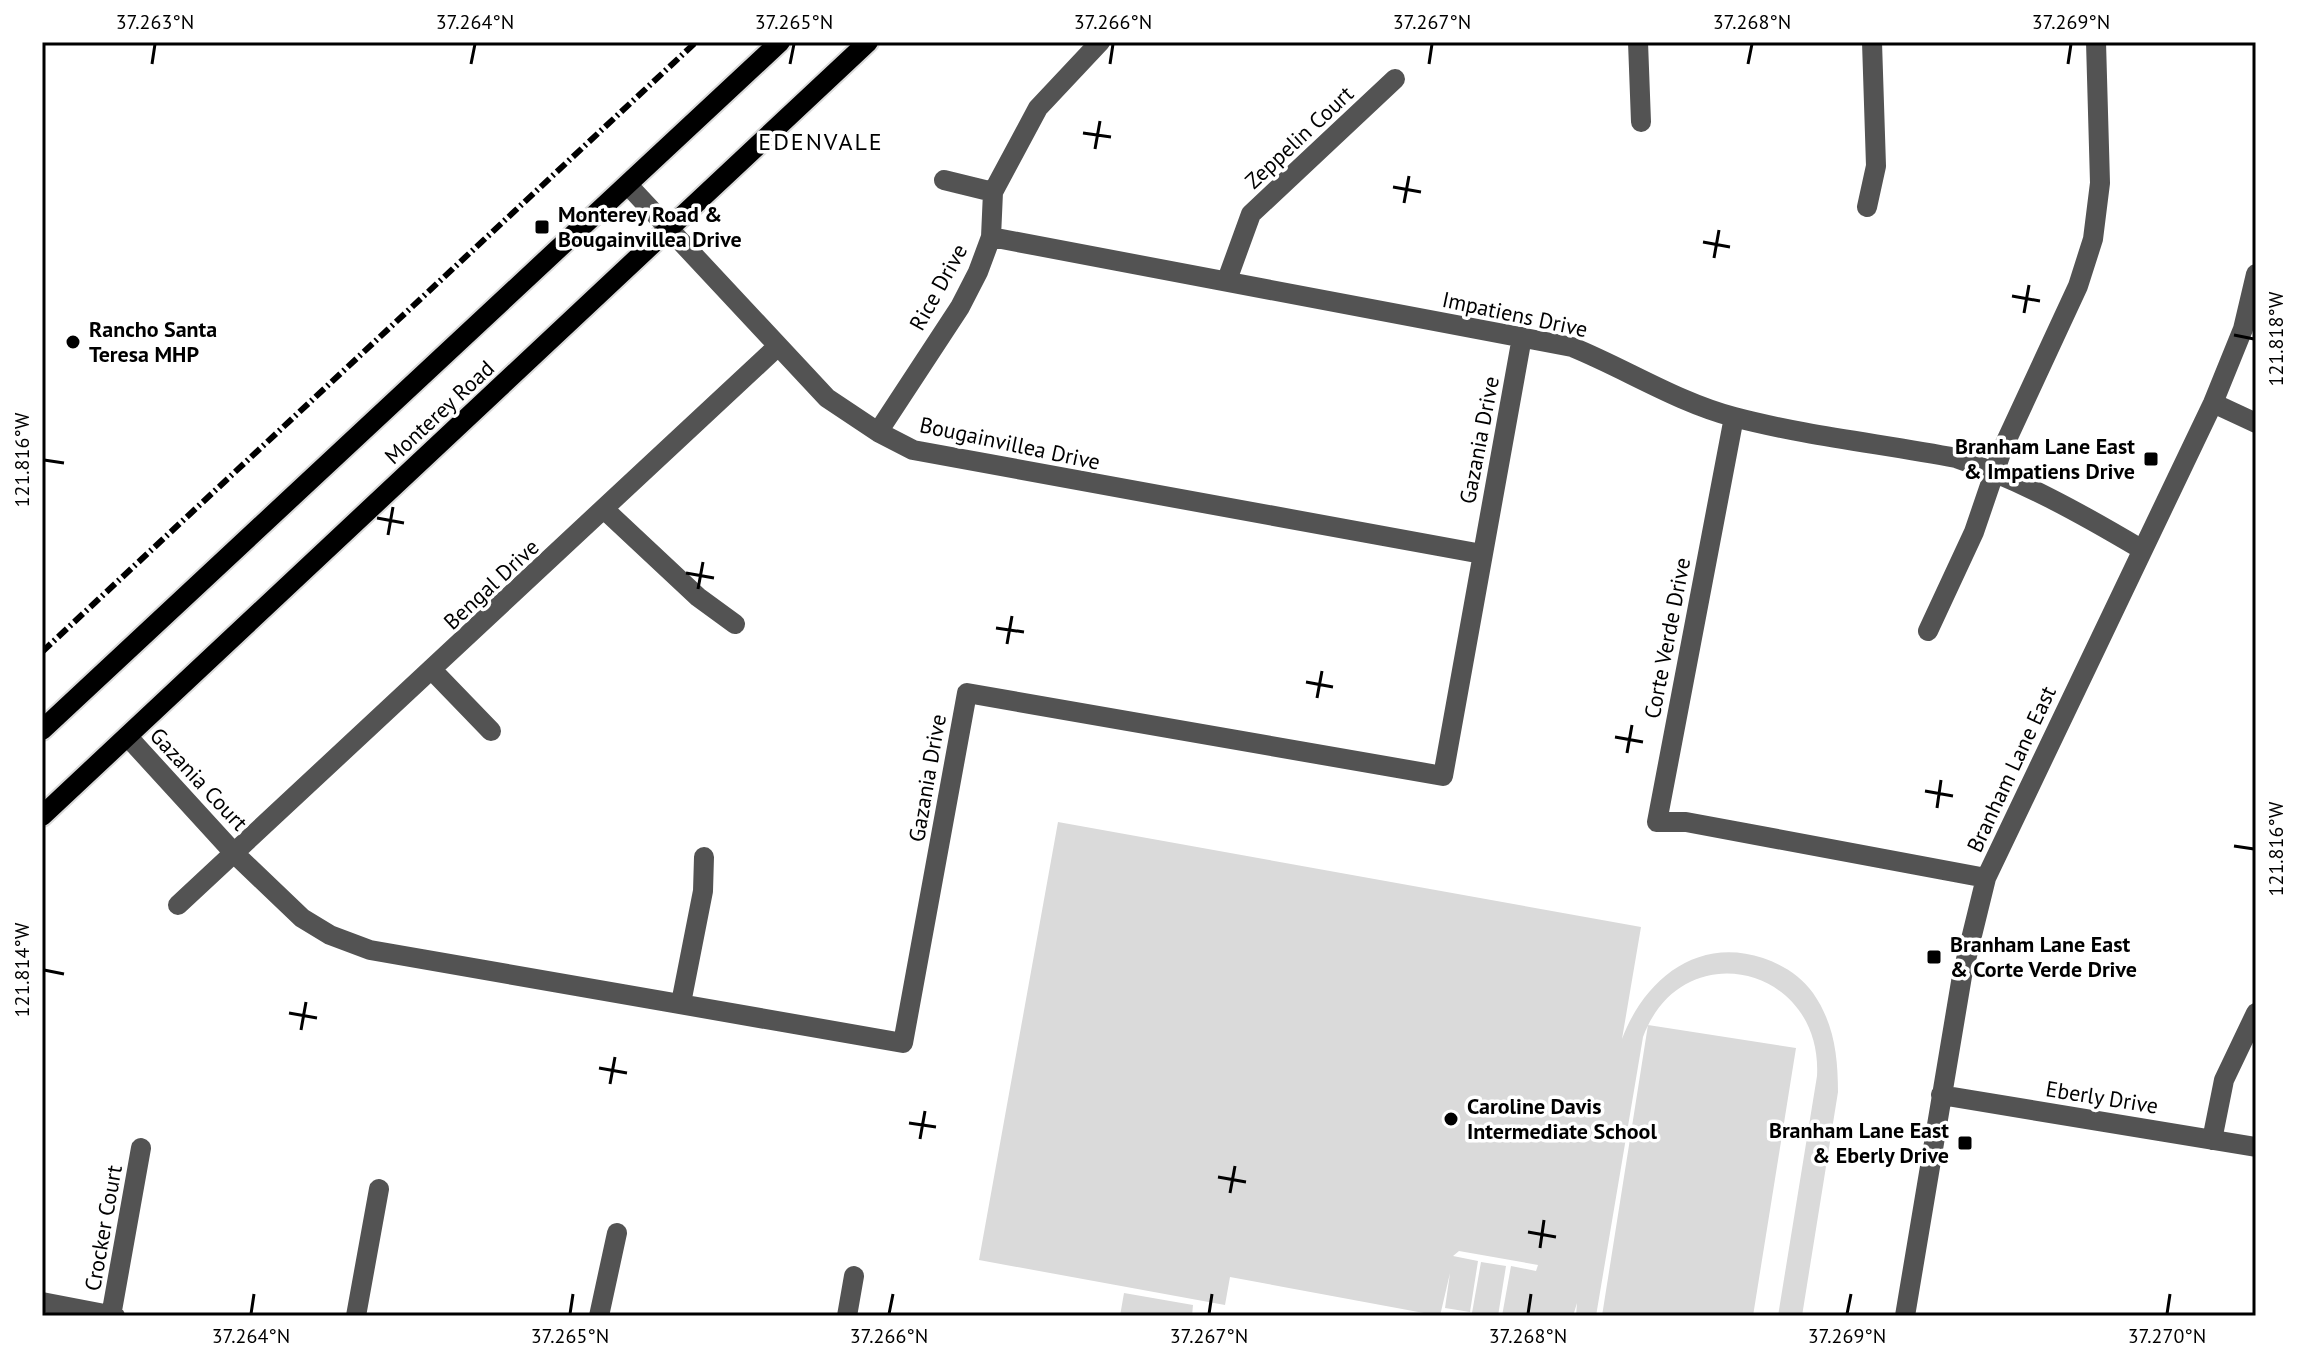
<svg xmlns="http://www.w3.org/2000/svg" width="2298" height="1358" viewBox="0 0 2298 1358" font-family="'PT Sans',sans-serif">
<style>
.green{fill:#dadada}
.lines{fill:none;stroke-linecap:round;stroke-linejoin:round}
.major-casing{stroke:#dbdbdb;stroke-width:24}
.minor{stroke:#535353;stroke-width:20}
.major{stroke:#000;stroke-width:20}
.rail{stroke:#000;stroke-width:6;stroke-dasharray:12 4 2 4;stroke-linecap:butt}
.ticks{fill:none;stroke:#000;stroke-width:3}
.poi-dot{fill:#000;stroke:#fff;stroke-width:3}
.labels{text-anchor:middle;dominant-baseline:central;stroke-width:7;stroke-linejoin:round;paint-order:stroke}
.street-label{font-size:22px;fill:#000;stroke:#fff}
.poi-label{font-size:22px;font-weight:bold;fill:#000;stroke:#fff;text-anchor:start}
.neighbourhood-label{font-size:24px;letter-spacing:2px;fill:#000;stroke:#fff}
.neatline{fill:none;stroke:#000;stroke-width:3}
.ticks-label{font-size:20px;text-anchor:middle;fill:#000}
</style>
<rect width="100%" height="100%" fill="#fff"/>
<path class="green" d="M1058,822l583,105 -19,112c22,-59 75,-103 141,-81 20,7 38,18 50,35 21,30 25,63 25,99l-36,224h-24l39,-240c6,-110 -135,-144 -174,-39l-47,279h-20l1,-13 -4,13h-71l9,-50 25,5 2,-6 -79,-14 -6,5 25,5 -8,51 -25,-4 5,-35 -10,43 -210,-39 -5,28 -246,-45z
M1648,1025l148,23 -43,268h-151z
M1481,1262l25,4 -8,50 -26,-3z
M1124,1293l69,12 -1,11h-72z"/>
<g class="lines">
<g class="major-casing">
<path id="major" d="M42,730l738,-688
M42,816l826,-774"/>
</g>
<path class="minor" d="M1638,42l3,80
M944,180l49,12
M628,185l199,213 51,34 35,18 569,104
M1867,207l9,-41 -4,-124
M991,237l581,110c54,22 105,55 162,70 72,19 149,27 222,41 65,22 126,56 185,91
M1227,280l24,-66 144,-135
M2213,403l43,20
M1734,417l-77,405h29l300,56
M878,432l82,-125 18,-35 13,-35 2,-45 45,-84 62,-66
M605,510l93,87 37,27
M1928,631l46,-99 28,-82 76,-164 15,-47 7,-56 -4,-141
M433,671l58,60
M128,737l107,117 67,64 28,17 40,15 533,93 64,-350 476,83 79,-439
M178,905l599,-558
M681,1003l22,-112 1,-34
M1941,1095l315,52
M2212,1140l12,-60 32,-67
M42,1302l73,14
M111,1316l30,-168
M356,1316l23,-127
M599,1316l18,-83
M847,1316l7,-40
M1905,1316l57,-340 24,-98 227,-475 30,-74 13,-55"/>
<use href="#major" class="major"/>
<path class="rail" d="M42,652l654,-610"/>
</g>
<path class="ticks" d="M152,64l3,-20M471,64l4,-20M790,64l4,-20M1110,64l3,-20M1429,64l3,-20M1748,64l4,-20M2068,64l3,-20M1083,133l28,4M1095,149l5,-28M1393,187l28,5M1404,203l5,-27M1703,242l27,5M1714,258l5,-28M2012,296l28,5M2024,313l5,-28M2234,335l20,4M44,460l20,3M377,518l27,5M388,535l5,-28M686,573l28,5M698,589l5,-27M996,628l28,4M1007,644l5,-28M1306,682l27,5M1317,698l5,-27M1615,737l28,5M1627,753l5,-28M1925,791l28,5M1937,808l4,-28M2234,846l20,3M44,970l20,4M289,1013l28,5M301,1030l5,-28M599,1068l28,5M610,1084l5,-27M909,1123l27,4M920,1139l5,-28M1218,1177l28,5M1230,1193l5,-27M1528,1232l28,5M1540,1248l4,-28M251,1314l3,-20M570,1314l3,-20M889,1314l4,-20M1209,1314l3,-20M1528,1314l3,-20M1847,1314l4,-20M2167,1314l3,-20"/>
<g class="poi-dot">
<rect x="534" y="219" width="16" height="16" rx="4"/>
<circle cx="73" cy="342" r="8"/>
<rect x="2143" y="451" width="16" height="16" rx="4"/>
<rect x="1926" y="949" width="16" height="16" rx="4"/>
<circle cx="1451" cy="1119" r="8"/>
<rect x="1957" y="1135" width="16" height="16" rx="4"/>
</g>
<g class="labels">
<g class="street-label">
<text transform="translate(1299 137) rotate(-43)">Zeppelin Court</text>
<text transform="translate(938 287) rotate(-61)">Rice Drive</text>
<text transform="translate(1515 314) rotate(12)">Impatiens Drive</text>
<text transform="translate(439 412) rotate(-43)">Monterey Road</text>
<text transform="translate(1479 440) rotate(-79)">Gazania Drive</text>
<text transform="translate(1010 443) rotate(12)">Bougainvillea Drive</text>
<text transform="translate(491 584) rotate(-43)">Bengal Drive</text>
<text transform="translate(1667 638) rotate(-79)">Corte Verde Drive</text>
<text transform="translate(2011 769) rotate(-65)">Branham Lane East</text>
<text transform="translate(927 778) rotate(-80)">Gazania Drive</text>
<text transform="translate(199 779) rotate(47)">Gazania Court</text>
<text transform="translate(2102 1097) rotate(9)">Eberly Drive</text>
<text transform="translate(103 1228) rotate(-80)">Crocker Court</text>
</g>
<g class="poi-label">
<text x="558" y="214">Monterey Road &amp;<tspan x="558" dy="25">Bougainvillea Drive</tspan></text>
<text x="89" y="329">Rancho Santa<tspan x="89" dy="25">Teresa MHP</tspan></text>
<text x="2135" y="446" text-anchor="end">Branham Lane East<tspan x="2135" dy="25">&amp; Impatiens Drive</tspan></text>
<text x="1950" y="944">Branham Lane East<tspan x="1950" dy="25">&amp; Corte Verde Drive</tspan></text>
<text x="1467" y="1106">Caroline Davis<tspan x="1467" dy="25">Intermediate School</tspan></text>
<text x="1949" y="1130" text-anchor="end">Branham Lane East<tspan x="1949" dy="25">&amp; Eberly Drive</tspan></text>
</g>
<g class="neighbourhood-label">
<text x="821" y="141">EDENVALE</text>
</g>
</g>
<rect width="2298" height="1358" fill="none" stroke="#ffffff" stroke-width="88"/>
<rect x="44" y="44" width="2210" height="1270" class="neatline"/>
<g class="ticks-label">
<text x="155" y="29">37.263°N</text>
<text x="475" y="29">37.264°N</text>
<text x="794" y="29">37.265°N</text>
<text x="1113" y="29">37.266°N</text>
<text x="1432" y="29">37.267°N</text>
<text x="1752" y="29">37.268°N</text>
<text x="2071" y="29">37.269°N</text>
<text transform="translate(2276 339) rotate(-90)" y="7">121.818°W</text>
<text transform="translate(22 460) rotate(-90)" y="7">121.816°W</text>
<text transform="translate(2276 849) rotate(-90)" y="7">121.816°W</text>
<text transform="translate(22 970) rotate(-90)" y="7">121.814°W</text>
<text x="251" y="1343">37.264°N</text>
<text x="570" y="1343">37.265°N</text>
<text x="889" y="1343">37.266°N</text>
<text x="1209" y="1343">37.267°N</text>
<text x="1528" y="1343">37.268°N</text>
<text x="1847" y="1343">37.269°N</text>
<text x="2167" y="1343">37.270°N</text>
</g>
</svg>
